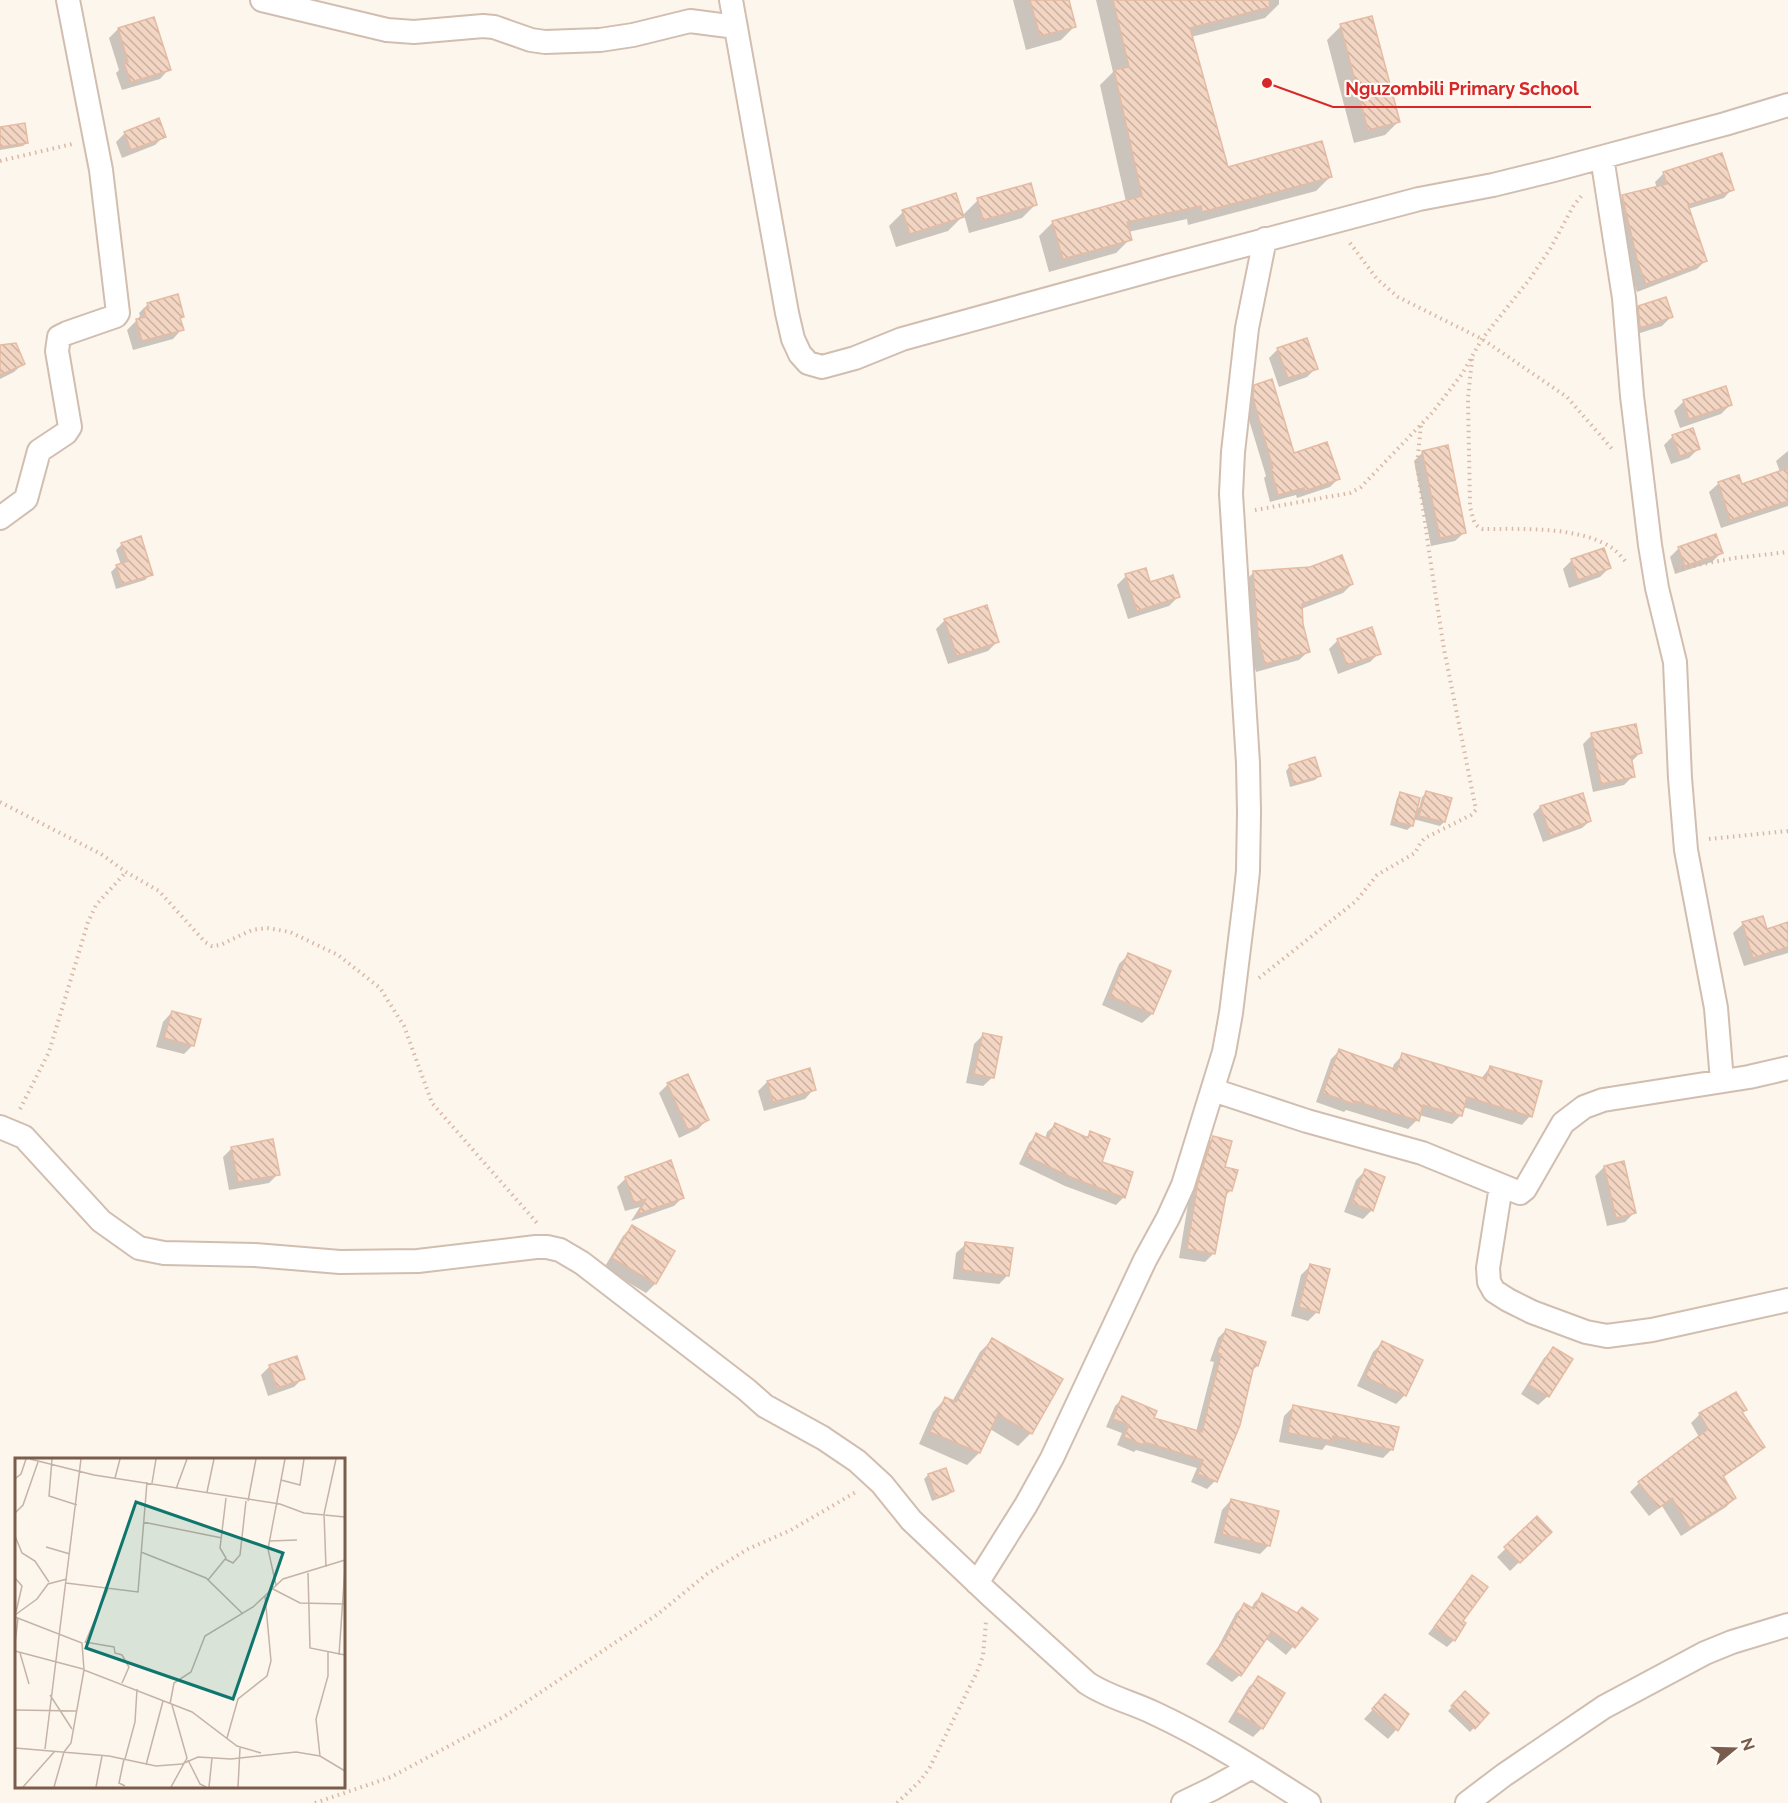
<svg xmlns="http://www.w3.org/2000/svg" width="1788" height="1803" viewBox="0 0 1788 1803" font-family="Raleway,sans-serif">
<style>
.shadow{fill:#0003}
.building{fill:url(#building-back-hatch);stroke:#e6bba3;stroke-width:1.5}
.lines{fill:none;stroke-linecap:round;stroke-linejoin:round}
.minor-casing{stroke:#d1beb0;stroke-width:26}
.path{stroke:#d9b8a5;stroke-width:4;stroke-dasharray:1.5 4.5;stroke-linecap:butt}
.minor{stroke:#fff;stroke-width:22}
.inset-road{fill:none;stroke:#c5b3a7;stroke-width:1.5}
.view{fill:#0f766e;fill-opacity:0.15;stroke:#0f766e;stroke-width:3}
.inset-edge{fill:none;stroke:#7a5c4d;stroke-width:3}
.leader{fill:none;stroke:#d62828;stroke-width:2}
.callout-dot{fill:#d62828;stroke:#fffaf3;stroke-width:2}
.callout-label{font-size:18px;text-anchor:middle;font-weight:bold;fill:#d62828;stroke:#fffaf3;stroke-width:4.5;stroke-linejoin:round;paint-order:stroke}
</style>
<defs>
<pattern id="building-back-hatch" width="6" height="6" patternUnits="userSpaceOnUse" patternTransform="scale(1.5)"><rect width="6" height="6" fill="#f3d5c3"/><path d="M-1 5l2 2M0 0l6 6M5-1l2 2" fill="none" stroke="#cab0a1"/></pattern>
</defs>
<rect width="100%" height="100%" fill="#fdf6ec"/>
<path class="shadow" d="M1013,0h55l7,26 -14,14 -35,10z
M1096,0h183v4l-14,14 -74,19 36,132 103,8 -14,14 -128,34 -1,-6 -59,13 2,7 -14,14 -67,19 -10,-36 14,-14 73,-20 -26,-117 13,-13z
M1341,26l58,95 -14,14 -31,8 -27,-103z
M118,29l51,40 -9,10 -38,11 -6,-17 3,-3 -10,-32z
M0,128l27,14 -4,4 -23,4z
M125,133l39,3 -9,9 -33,13 -6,-16z
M1664,173l68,16 -8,9 -36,11 17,52 -8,8 -60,23 -7,-20 -16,-67 8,-8 35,-9 -2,-6z
M978,200l58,4 -14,14 -53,15 -5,-18 -16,16 -52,16 -7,-21 14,-14 59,4z
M148,304l34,12 -3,3 3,10 -9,10 -40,11 -6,-20 9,-9 4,-5 -1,-3z
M1639,308l32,9 -9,9 -31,10 -1,-19z
M0,346l24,17 -10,9 -14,7z
M1278,349l38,19 -9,9 -28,10 -10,-29z
M1255,386l38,69 45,24 -8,8 -33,11 -1,-3 -26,7 -6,-24 2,-2 -21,-69 2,-13z
M1684,401l46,4 -9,9 -41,14 -6,-17z
M1673,436l25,13 -9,9 -18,6 -7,-19z
M1788,451v55l-67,22 -12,-36 10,-9 22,3 39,-14 -4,-11z
M1423,452l42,80 -10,9 -24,5 -17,-85z
M122,544l29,30 -6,6 -29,9 -5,-17 6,-6 4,-1 -5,-15z
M1679,548l42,5 -9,9 -37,12 -5,-17z
M1572,560l37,8 -9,9 -31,11 -6,-19z
M1254,572l98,12 -9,9 -42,16 1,15 7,27 -10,9 -43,12 -7,-26 -4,-65z
M1126,576l23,8 29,13 -9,9 -41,13 -11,-34z
M945,620l52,22 -9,9 -40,13 -12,-35z
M1338,640l41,13 -9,9 -32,12 -9,-25z
M1592,735l48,18 -9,9 2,14 -9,9 -31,7 -10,-48z
M1290,766l29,10 -4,4 -25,7 -4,-16z
M1426,793l18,29 -4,4 -27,-7 -1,7 -5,4 -17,-5 7,-27 4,-4 18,14 3,-11z
M1540,807l50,14 -8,7 -39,14 -10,-28z
M1743,924l23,7 22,-7v29l-44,13 -11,-33z
M1128,955l41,17 -17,42 -10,9 -40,-18 17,-41z
M172,1012l21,33 -9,9 -28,-7 7,-25z
M983,1035l10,42 -10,9 -17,-3 8,-39z
M1340,1050l52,20 2,-6 9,-9 78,24 9,-12 40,49 -8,9 -59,-18 -3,9 -8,8 -33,-9 -2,5 -9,9 -62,-19 -2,2 -28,-10 15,-43z
M767,1082l47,7 -9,10 -41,12 -6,-20z
M668,1084l39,36 -9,9 -19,9 -20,-45z
M1055,1125l30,13 6,-5 9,30 24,34 -8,8 -51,-19 -46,-22 10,-21 8,-8 8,4 2,-7z
M1213,1138l18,52 -7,7 -11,57 -8,8 -26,-4 11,-66 15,-46z
M232,1148l46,26 -9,9 -40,7 -6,-33z
M1604,1167l30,46 -9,9 -18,4 -12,-50z
M1365,1171l7,39 -9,9 -19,-7 12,-32z
M626,1178l57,19 -9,9 -43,15 9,-14 -15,4 -8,-24z
M632,1227l41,25 -18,32 -9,9 -42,-25 19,-32z
M966,1244l42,31 -9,9 -46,-5 3,-26z
M1310,1266l7,46 -9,9 -17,-5 10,-41z
M1226,1330l31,36 -6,6 -36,109 -8,8 -16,-7 6,-14 -61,-18 -2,2 -17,-7 5,-12 -16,-6 9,-21 8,-8 29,21 44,13 18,-70 -4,-1 8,-23z
M992,1340l39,93 -13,13 -28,-17 -11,24 -12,12 -48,-21 14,-32 12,-13 7,3 28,-50z
M1382,1343l23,52 -9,9 -39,-18 16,-34z
M1553,1349l18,11 -23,36 -10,9 -17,-11 23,-36z
M270,1366l33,12 -9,9 -26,9 -7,-21z
M1293,1407l99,42 -9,9 -57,-13 -4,5 -43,-8 5,-26z
M1745,1409l-4,4 22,34 -9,9 -32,22 13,20 -9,9 -45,29 -19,-30 -13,10 -19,-24 9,-9 60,-46 -8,-14 9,-9z
M945,1470l7,21 -4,4 -16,6 -8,-22 4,-4z
M1231,1500l38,45 -9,9 -46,-11 8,-33z
M1537,1518l13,14 -40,39 -13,-14z
M1473,1577l-19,63 -7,7 -19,-13z
M1262,1595l35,19 19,5 -30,36 -21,-17 -25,37 -8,7 -26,-18 12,-17 18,-34 8,-8 7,4 3,-6z
M1258,1678l4,50 -9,9 -25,-15 21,-35z
M1465,1693l22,21 -17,18 -22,-21z
M1377,1705l30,9 -11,16 -8,9 -24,-20z"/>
<path class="building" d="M1030,0h39l7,27 -36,9z
M1113,0h156l1,7 -80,21 38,139 94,-26 10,36 -130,35 -1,-6 -74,16 5,18 -69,19 -11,-38 90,-25 -28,-126 15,-3z
M1372,16l28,106 -32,8 -28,-106z
M154,17l17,53 -40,12 -7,-19 4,-1 -10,-34z
M159,118l7,19 -35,13 -7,-18z
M25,123l3,20 -28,4v-20z
M1722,153l12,37 -46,15 19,56 -61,23 -8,-21 -16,-68 45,-11 -4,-12z
M1031,183l6,22 -54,15 -6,-22z
M956,193l8,24 -54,17 -8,-24z
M178,294l6,23 -4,1 4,12 -42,11 -6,-22 10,-2 -2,-8 5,-1 -2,-5z
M1666,297l7,20 -33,11 -2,-22z
M1307,338l11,31 -30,9 -11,-30z
M16,343l9,21 -25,11v-30z
M1272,379l22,74 33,-11 13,37 -35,12 -1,-3 -26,7 -7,-26 2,-1 -20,-70 1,-13z
M1726,386l6,19 -43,14 -6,-19z
M1693,428l7,21 -20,7 -8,-21z
M1448,445l18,88 -26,5 -18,-87z
M1788,468v33l-58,19 -12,-38 21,-7 3,9z
M1716,534l7,19 -38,13 -7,-19z
M141,536l12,39 -31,9 -6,-19 12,-4 -7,-18z
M1604,548l7,20 -33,12 -7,-21z
M1342,555l11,29 -51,20 1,20 7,28 -45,12 -7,-27 -5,-66 57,-4z
M1146,568l4,14 23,-7 7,22 -43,14 -12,-37z
M987,605l12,37 -42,14 -13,-37z
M1372,627l9,27 -34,11 -10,-26z
M1636,724l6,29 -11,3 4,21 -34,7 -10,-51z
M1315,757l6,19 -27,8 -5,-19z
M1426,791l26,7 -7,24 -26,-6z
M1400,792l20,6 -7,28 -20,-5z
M1583,793l8,28 -40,15 -11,-30z
M1763,916l4,13 21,-7v25l-35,11 -11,-36z
M1128,953l43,18 -18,43 -43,-18z
M172,1011l29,8 -7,27 -30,-8z
M983,1033l19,4 -8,41 -20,-4z
M1339,1049l58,21 5,-17 84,26 4,-13 52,15 -10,36 -65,-20 -5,19 -39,-11 -4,16 -64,-20 -1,3 -31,-11z
M810,1068l6,22 -43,12 -6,-21z
M688,1074l21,46 -21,10 -21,-47z
M1055,1123l33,15 2,-7 20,8 -8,23 31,10 -8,26 -52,-20 -47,-22 10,-23 12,6z
M1213,1136l19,5 -7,26 13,3 -6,21 -5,-1 -12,64 -28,-5 11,-67z
M273,1139l7,36 -42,7 -7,-35z
M671,1160l13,38 -46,16 8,-15 -12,4 -9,-26z
M1624,1161l12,52 -20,5 -12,-52z
M1365,1169l20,8 -12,34 -21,-8z
M632,1225l43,26 -19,33 -44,-26z
M965,1242l48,6 -4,28 -47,-6z
M1310,1264l20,5 -11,44 -20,-6z
M1226,1329l40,13 -8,24 -4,-1 -14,60 -23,57 -19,-8 5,-14 -59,-18 -1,3 -19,-8 5,-12 -16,-6 9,-23 35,15 -3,7 48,14 19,-78 -4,-1z
M992,1338l71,41 -31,55 -34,-20 -18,39 -50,-21 15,-35 11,5z
M1382,1341l41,19 -17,36 -41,-19z
M1553,1347l20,12 -24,38 -20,-12z
M297,1356l8,23 -28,9 -8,-23z
M1736,1392l11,18 -5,2 23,35 -42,29 13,22 -46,30 -18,-30 -13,10 -21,-26 70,-53 -9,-16z
M1293,1405l106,22 -6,23 -60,-14 -1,5 -44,-8z
M946,1468l8,23 -18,7 -8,-24z
M1231,1499l48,12 -9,35 -48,-12z
M1537,1516l15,16 -32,31 -16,-16z
M1472,1575l16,12 -25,34 3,2 -11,18 -21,-14z
M1262,1593l35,20 5,-6 16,12 -23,29 -23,-17 -31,45 -28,-20 13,-18 18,-35 10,6z
M1258,1676l27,17 -22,36 -27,-17z
M1465,1691l24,22 -14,16 -24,-23z
M1385,1694l24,20 -11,17 -26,-22z"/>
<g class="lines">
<g class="minor-casing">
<path id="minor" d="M262,0l125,30 27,2 69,-6 11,1 37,13 14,2 55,-2 33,-5 57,-14 46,6
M731,0l56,313 6,26 7,15 8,9 14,4 33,-9 47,-19 265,-73 252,-67 74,-14 61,-15 171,-46 63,-19
M1602,157l22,141 8,98 18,149 7,43 18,74 5,116 6,72 30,158 6,73
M0,518l26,-19 13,-48 27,-18 4,-6 -13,-76 2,-14 8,-4 49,-17 2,-3 -17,-143 -33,-170
M1213,1090l94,31 115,32 98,40 5,-4 38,-66 21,-16 19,-7 146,-23 39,-9
M0,1127l24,10 77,84 38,27 25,5 91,2 85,7 78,-1 118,-14h11l13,3 22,13 165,127 18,16 58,32 34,23 25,23 29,36 79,75 97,88c21,14 44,19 67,30 54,25 105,58 155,90
M1501,1186l-13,82 1,14 5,9 14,9 24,12 54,20 21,4 45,-6 136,-30
M977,1583l49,-78 26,-47 93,-198 23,-42 15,-33 41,-133 7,-39 14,-114 3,-28 1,-59 -1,-49 -17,-269 2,-42 14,-124 18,-89
M1183,1803l29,-14 40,-22
M1467,1803l37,-28 100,-68 101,-54 27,-11 56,-17"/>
</g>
<path class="path" d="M0,161l72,-17
M1350,243l27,36 21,18 84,42 85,58 46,53
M1472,359l-4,39 2,109c3,10 3,19 13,22 38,0 96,-3 129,19 6,4 11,11 16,16
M1255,510l95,-17 11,-6 71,-74 30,-39 20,-35 47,-59 21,-31 24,-44 9,-11
M1676,569l59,-11 53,-6
M0,802l101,52 25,18 33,19 46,51 7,4 8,-1 32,-15 15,-2 23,4 48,23 42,33 24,38 28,77 105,120
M1709,839l79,-8
M1259,978l97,-77 21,-26 38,-22 6,-11 4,-4 46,-23 5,-5 -32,-161 -13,-84 -14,-100 4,-40
M20,1109l29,-57 39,-130 8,-17 30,-33
M315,1803l76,-26 114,-61 153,-102 49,-40 41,-25 43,-19 65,-38
M897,1803l24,-23 9,-13 47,-95 6,-16 3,-34"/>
<use href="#minor" class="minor"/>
</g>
<g transform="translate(15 1458)">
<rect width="330" height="330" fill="#fdf6ec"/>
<path class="inset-road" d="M15,1l64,16 186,29 24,9 41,4M37,1l-3,37 28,9M1,20l5,-4 5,-15M100,20l5,-19M266,22l19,5 4,-26M137,25l4,-24M161,31l11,-30M192,34l7,-33M233,43l8,-42M0,55l8,-8 15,-43M128,64l79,16M0,78l7,17 13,8 14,21M254,83l28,-1M31,89l24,7M126,94l65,26 36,35M210,101l8,4 7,-8 6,-54M311,109l-2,-53 12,-55M293,115l2,75 35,7M0,120l7,8 -6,26M193,122l18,-22 -6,-10 6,-50M51,125l72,9 9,-110M261,127l-8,-36 17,-90M258,131l27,14 45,1M0,157l22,-16 11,-15 19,-5M0,159l67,26 2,27 108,42 45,34 24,7M70,184l29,5 1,6 7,2 7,12 -7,16M70,185l23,-54M0,186l3,-26M0,193l68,18M5,195l9,31M324,197l6,-87M35,237l22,34M155,246l4,-21 17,-11 14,-36 48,-29 30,-28 62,-19M0,252l61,1M212,280l11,-39 29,-23 4,-15 -6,-65M0,290l94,8 47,10 26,-2 16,-7 33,2 65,-7 24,4 25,15M30,291l36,-290M49,294l7,-9 13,-73M305,298l-4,-37 12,-43v-24M109,301l-5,24 6,3M110,301l10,-37 2,-33M173,302l12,24 6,3M131,307l17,-64M8,329l32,-36M39,329l10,-35M81,329l6,-31M156,329l16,-29 -15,-53M194,329l3,-29M223,329l2,-39"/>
<path class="view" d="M121,44l147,51 -50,146 -147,-51z"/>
<rect width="330" height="330" class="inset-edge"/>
</g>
<path class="leader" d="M1267 83L1333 107H1591"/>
<circle class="callout-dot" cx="1267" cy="83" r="6"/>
<g class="callout-label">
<text x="1462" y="95">Nguzombili Primary School</text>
</g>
<g transform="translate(1734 1749) rotate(71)" stroke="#fffaf3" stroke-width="4.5" paint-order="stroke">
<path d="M0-4.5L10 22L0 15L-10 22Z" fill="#7a5c4d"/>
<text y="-9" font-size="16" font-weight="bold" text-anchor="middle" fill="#7a5c4d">N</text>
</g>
</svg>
